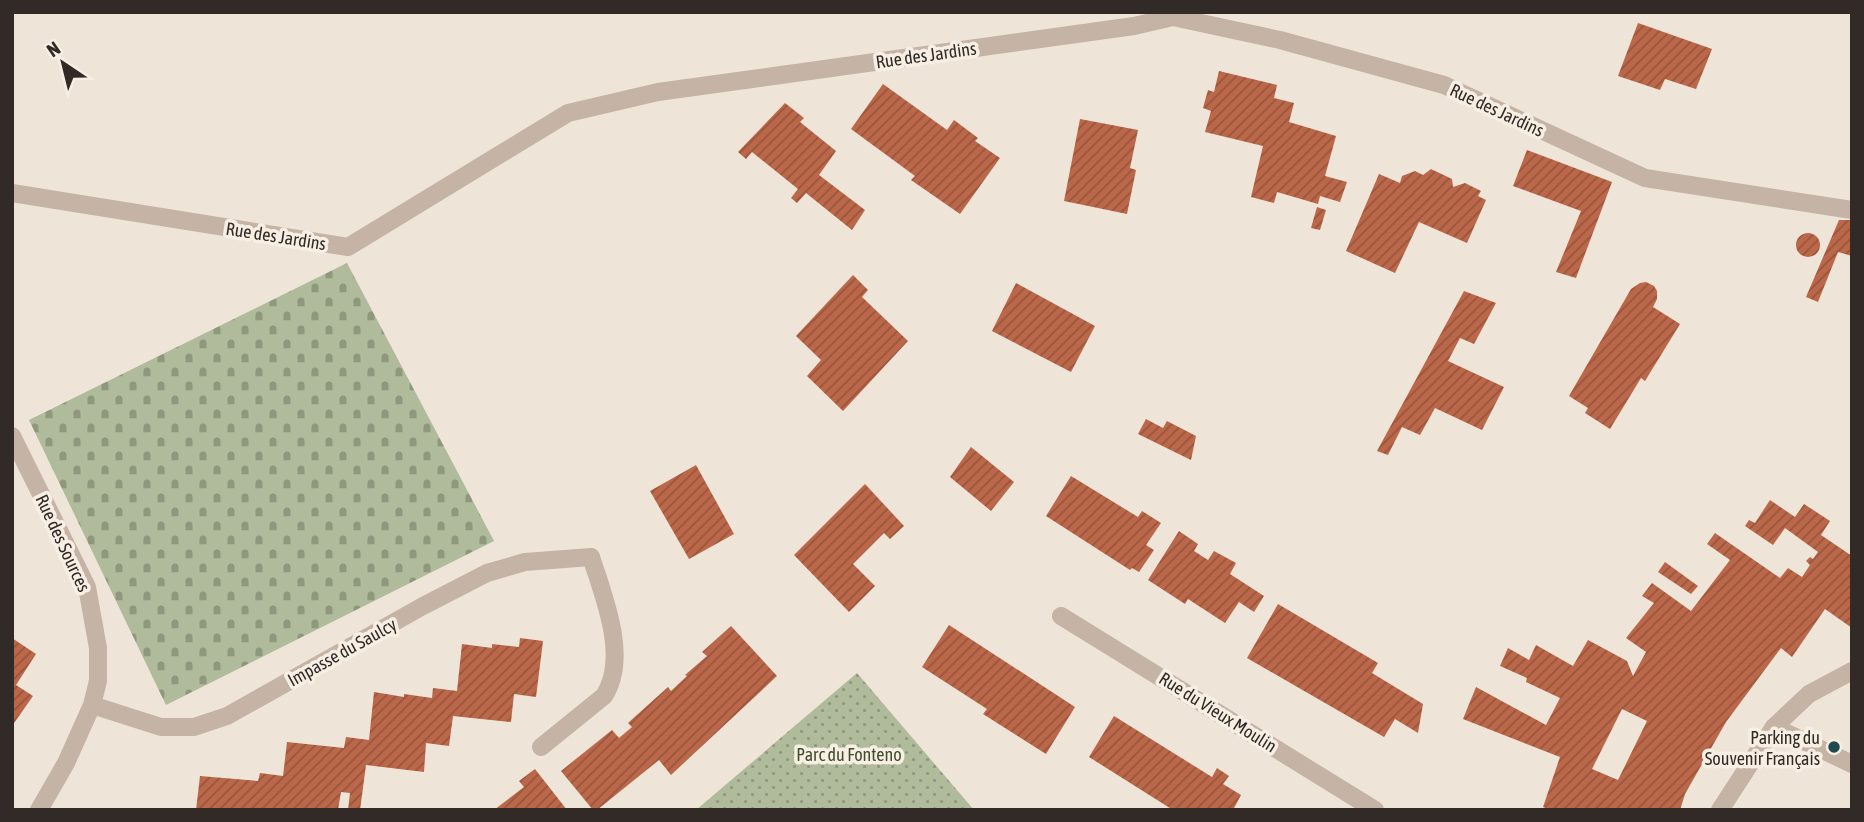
<svg xmlns="http://www.w3.org/2000/svg" width="1864" height="822" viewBox="0 0 1864 822" font-family="'Asap Condensed',sans-serif">
<style>
.cemetery{fill:url(#cemetery-stones)}
.park{fill:url(#park-dots)}
.building{fill:url(#building-hatch);fill-rule:evenodd}
.lines{fill:none;stroke-linecap:round;stroke-linejoin:round}
.service{stroke:#c5b4a5;stroke-width:18}
.minor{stroke:#c5b4a5;stroke-width:18}
.tertiary{stroke:#c5b4a5;stroke-width:18}
.poi-dot{fill:#1f4b4f;stroke:#f7eee4;stroke-width:2.5}
.labels{text-anchor:middle;dominant-baseline:central;stroke-width:7;stroke-linejoin:round;paint-order:stroke}
.street-label{font-size:18px;fill:#312a26;stroke:#f7eee4}
.poi-label{font-size:18px;fill:#312a26;stroke:#f7eee4;text-anchor:end}
.park-label{font-size:18px;fill:#404d2c;stroke:#f7eee4}
</style>
<defs>
<pattern id="cemetery-stones" width="16" height="16" patternUnits="userSpaceOnUse" patternTransform="scale(1.75)"><rect width="16" height="16" fill="#afbb9a"/><path d="M2 7V4a2 2 0 0 1 4 0v3zM10 15v-3a2 2 0 0 1 4 0v3z" fill="#8f987d"/></pattern>
<pattern id="park-dots" width="8" height="8" patternUnits="userSpaceOnUse" patternTransform="scale(1.75)"><rect width="8" height="8" fill="#afbb9a"/><path d="M2 2h.1M6 6h.1" fill="none" stroke="#8f987d" stroke-width="1.8" stroke-linecap="round"/></pattern>
<pattern id="building-hatch" width="6" height="6" patternUnits="userSpaceOnUse" patternTransform="scale(1.75)"><rect width="6" height="6" fill="#bb6749"/><path d="M-1 1l2-2M0 6l6-6M5 7l2-2" fill="none" stroke="#99553d"/></pattern>
</defs>
<rect width="100%" height="100%" fill="#eee4d8"/>
<path class="cemetery" d="M347,263l147,278 -328,164 -137,-285z"/>
<path class="park" d="M857,673l117,137h-278z"/>
<path class="building" d="M1638,23l74,26 -16,40 -31,-10 -5,11 -42,-14z
M1219,71l58,14 -3,13 20,5 -5,19 47,14 -11,40 22,6 -7,20 -20,-6 -2,8 -41,-12 -3,11 -23,-6 12,-51 -58,-14 6,-21 -8,-3 5,-18 6,2z
M883,84l64,46 7,-10 24,18 -3,3 25,17 -40,56 -49,-34 4,-4 -64,-47z
M785,103l19,15 -4,4 36,29 -17,24 46,35 -13,20 -46,-37 -9,10 -6,-5 7,-9 -46,-37 -6,7 -8,-7z
M1080,119l58,11 -8,38 6,2 -9,44 -63,-13z
M1527,150l85,32 -36,96 -20,-6 25,-61 -68,-25z
M1431,169l21,10 1,8 12,-4 16,8 -3,5 8,4 -19,43 -48,-21 -24,51 -49,-22 33,-77 21,9 2,-7 13,-5 8,4z
M1317,207l9,3 -6,20 -9,-2z
M1839,220h13v36l-14,-4 -20,50 -12,-5z
M1796 245a12 12 0 1 1 24 0a12 12 0 1 1-24 0Z
M853,275l15,15 -6,7 46,44 -65,70 -36,-35 14,-16 -25,-24z
M1646,282l8,4 3,5v8l-4,8 27,17 -35,57 -4,-3 -31,51 -25,-16 3,-5 -19,-12 62,-107 9,-6z
M1016,283l79,43 -24,46 -79,-41z
M1464,291l32,12 -22,41 -14,-6 -12,23 56,26 -22,43 -47,-22 -15,27 -18,-8 -14,28 -11,-4z
M1146,419l17,9 4,-7 29,15 -5,24 -53,-26z
M971,447l43,35 -23,29 -41,-34z
M696,465l38,69 -45,25 -39,-68z
M1071,476l67,41 4,-6 19,12 -15,22 8,5 -15,22 -7,-4 -2,2 -84,-54z
M865,484l39,42 -14,13 -6,-6 -31,31 22,22 -26,26 -55,-57z
M1770,500l25,17 9,-13 26,17 -9,14 31,21v72l-27,-19 -33,48 -11,-9 -55,74 -41,72 -5,16h-129l-8,-3 17,-50 -97,-38 13,-32 70,38 14,-27 -34,-16 1,-4 -27,-12 8,-18 21,12 7,-15 37,21 15,-26 39,21 6,15 13,-24 -20,-14 28,-35 -12,-7 10,-13 39,28 39,-51 -23,-16 8,-11 65,45 8,-10 14,9 8,-12 -4,-4 4,-4 3,2 5,-7 -33,-24 -12,17 -28,-19 4,-6 6,3zM1622,709l25,12 -29,59 -26,-11z
M1179,531l19,13 -4,7 14,9 6,-9 22,12 -6,11 34,22 -10,16 -15,-10 -14,21 -37,-24 -3,5 -37,-24z
M1665,562l33,24 -7,8 -33,-22z
M1278,604l100,59 -6,10 51,31 -5,29 -23,-14 -11,18 -137,-79z
M949,625l126,82 -29,47 -63,-40 4,-5 -65,-42z
M731,626l46,50 -106,99 -12,-15 -62,50h-4l-32,-39 51,-41 7,8 13,-11 -4,-4 40,-36 3,4 16,-15 -2,-1 22,-19 -5,-4z
M12,638l24,16 -20,31 17,11 -21,30z
M520,638l23,3 -7,56 -22,-3 -3,28 -58,-6 -4,30 -23,-3 -2,29 -58,-7 -6,45h-12l2,-17 -9,-1 -3,18h-142l4,-34 58,5 2,-8 23,3 4,-34 57,6 2,-11 23,3 5,-48 30,5v-3l28,4 1,-10 24,3 5,-47 30,4v-4l27,3z
M1114,716l98,61 5,-9 12,8 -6,8 18,11 -8,15h-60l-84,-53z
M535,769l32,41h-73l30,-23 -5,-6z"/>
<g class="lines">
<path class="service" d="M1774,727l78,37
M541,747l63,-51c25,-38 0,-99 -13,-139"/>
<path class="minor" d="M12,193l336,54 220,-134 90,-21 476,-66 39,-9 107,23 164,45 201,93 207,32
M12,436l75,151 11,61v33l-6,24 -26,58 -27,47
M1061,616l314,194
M92,705l69,22h33l33,-11 196,-110 64,-33 38,-11 66,-5"/>
<path class="tertiary" d="M1720,810l54,-83 35,-33 43,-23"/>
</g>
<circle class="poi-dot" cx="1834" cy="747" r="7"/>
<g class="labels">
<g class="street-label">
<text transform="translate(926 55) rotate(-8)">Rue des Jardins</text>
<text transform="translate(1497 110) rotate(25)">Rue des Jardins</text>
<text transform="translate(276 236) rotate(9)">Rue des Jardins</text>
<text transform="translate(63 543) rotate(65)">Rue des Sources</text>
<text transform="translate(342 652) rotate(-29)">Impasse du Saulcy</text>
<text transform="translate(1218 712) rotate(32)">Rue du Vieux Moulin</text>
</g>
<g class="poi-label">
<text x="1820" y="737">Parking du<tspan x="1820" dy="21">Souvenir Français</tspan></text>
</g>
<g class="park-label">
<text x="849" y="754">Parc du Fonteno</text>
</g>
</g>
<rect width="1864" height="822" fill="none" stroke="#312a26" stroke-width="28"/>
<g transform="translate(63 63) rotate(325)" stroke="#f7eee4" stroke-width="5" paint-order="stroke">
<path d="M0-5L12 26L0 18L-12 26Z" fill="#312a26"/>
<text y="-10" font-size="19" font-weight="bold" text-anchor="middle" fill="#312a26">N</text>
</g>
</svg>
